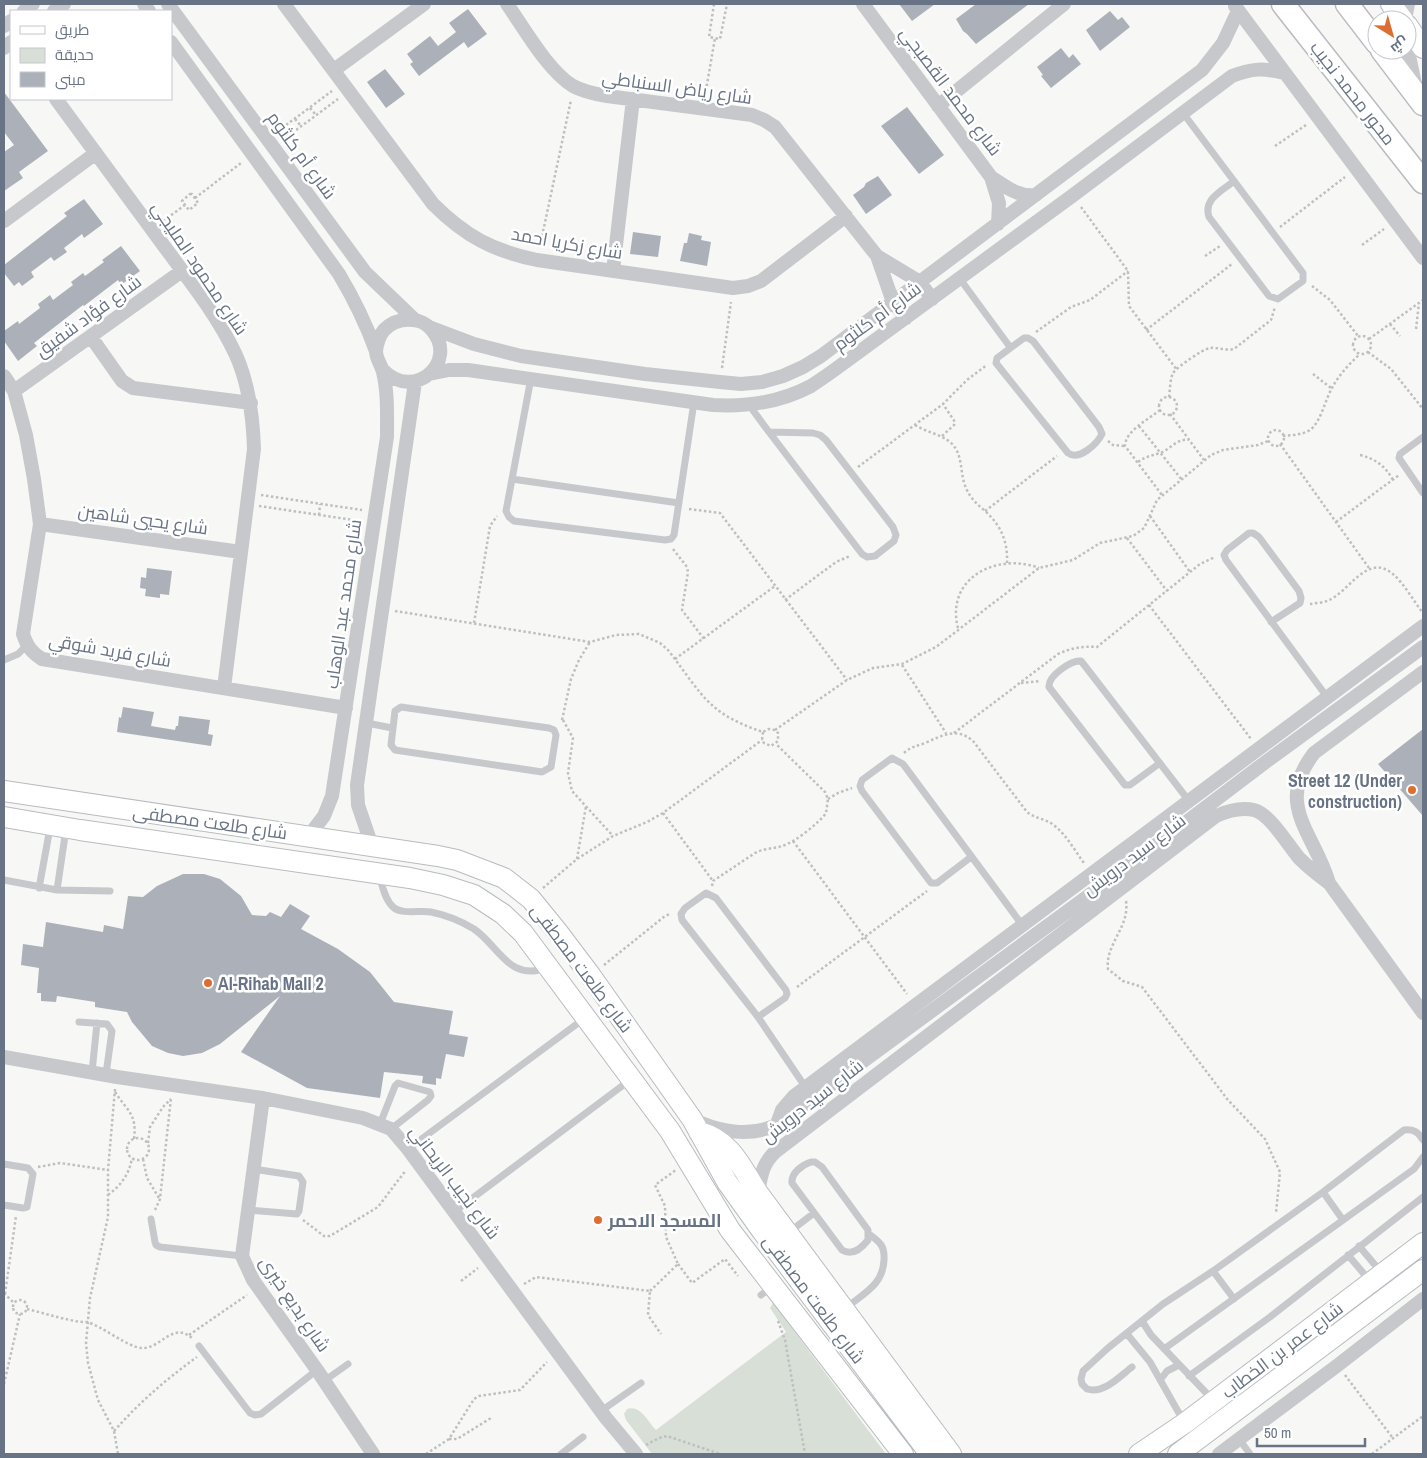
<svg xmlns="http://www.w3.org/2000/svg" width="1427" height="1458" viewBox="0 0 1427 1458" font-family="'Archivo Narrow',Cairo,sans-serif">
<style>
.green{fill:#d8dfd6}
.building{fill:#acb1b9}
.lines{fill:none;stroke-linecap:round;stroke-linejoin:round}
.secondary-casing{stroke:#b8bbc0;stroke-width:22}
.primary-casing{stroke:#b9bbc0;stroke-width:25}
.path{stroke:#bdbfc1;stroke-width:2.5;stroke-dasharray:2.5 2.5;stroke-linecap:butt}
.lane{stroke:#c6c8cc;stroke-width:7}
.street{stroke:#c6c8cc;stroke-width:14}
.secondary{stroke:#fff;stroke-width:20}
.primary{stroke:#fff;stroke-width:22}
.poi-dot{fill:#dc6e31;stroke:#fff;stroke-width:2}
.labels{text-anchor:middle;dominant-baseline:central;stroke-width:5;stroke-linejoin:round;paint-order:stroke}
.street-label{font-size:18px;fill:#687485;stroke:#fff}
.poi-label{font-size:18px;font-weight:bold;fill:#687485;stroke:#fff;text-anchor:start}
</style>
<rect width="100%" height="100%" fill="#f7f8f5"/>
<path class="green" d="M773,1303l113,151h-234l-26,-34 -2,-6 3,-5c14,-4 20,12 29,21l130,-98 -16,-24z"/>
<path class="building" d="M899,4h36l-23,17z
M976,4h53l-53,40 -9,-10 -4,-3 -7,-12z
M468,9l19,25 -19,14 -4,-6 -45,34 -9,-12 3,-2 -6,-8 23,-18 8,10 18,-14 -7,-9z
M1110,11l8,9 4,-3 8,10 -30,24 -14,-21z
M1061,48l8,10 4,-4 8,10 -30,24 -10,-12 2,-1 -6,-8z
M385,69l20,25 -19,14 -19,-26z
M4,92l44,59 -29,21 4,6 -19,13v-39l10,-7 -10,-13z
M907,107l37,48 -25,19 -38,-48z
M878,176l14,19 -26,19 -13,-19 11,-8 2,-4z
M84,199l19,25 -19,14 -2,-4 -18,14 3,4 -13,9 -3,-4 -20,15 3,5 -12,9 -3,-4 -5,4 -10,-13v-8l63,-49 -3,-3z
M633,232l28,4 -3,21 -28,-3z
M689,233l13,3 -1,4 10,2 -4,24 -27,-5 4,-18h3z
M121,246l19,25 -19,14 -3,-5 -34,26 -1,-1 -49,38 3,3 -19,15 -14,-20v-10l14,-10 1,3 21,-16 -2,-4 12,-9 3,5 20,-15 -2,-3 12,-9 2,3 19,-14 -2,-2z
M147,568l25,3 -3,24 -9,-1v4l-15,-2 1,-7 -6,-1 1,-11 5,1z
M123,707l31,5 -3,14 24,4 1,-4h2l1,-10 31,4 -2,14 5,1 -2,11 -94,-14 2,-15 2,1z
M1423,729v87l-45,-52z
M183,874h21l16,5 21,17 11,19 14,1 4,-4 11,5 9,-13 20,12 -9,13 37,20 32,23 24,30 59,9 -4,23 19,3 -4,20 -18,-3 -5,25 -5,-1v7l-14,-2 1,-7 -39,-4 -4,26 -73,-10 -66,-36 39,-56 -60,48 -18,9 -19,3 -15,-3 -16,-7 -20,-24 -5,-10 -32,-5v-5l-38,-6 -1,6 -15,-1v-8h-4l2,-25 -18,-3 2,-21 20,3 3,-25 57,10 1,-7 19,4 5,-33 15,1 14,-11z"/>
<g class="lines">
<g class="secondary-casing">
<path id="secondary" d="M1391,4l12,16
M1407,25l16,23
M4,791l434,65 19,4 47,18 27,21 26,32 34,45 101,143 35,63 35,49 168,223
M4,817l76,13 330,48 33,7 31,10 29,19 20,19 147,198 60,99 173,224
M699,1132c32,8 43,36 59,61l193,261
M1139,1454l46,-31 238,-180
M1178,1454l245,-184"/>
</g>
<g class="primary-casing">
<path id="primary" d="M1283,4l140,178
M1347,4l30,39
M1382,50l41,54"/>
</g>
<path class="path" d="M714,4l-5,33 11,2 7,-35
M705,96l10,-58
M310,108l6,7
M295,119l6,7
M278,131l54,-40
M284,139l54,-40
M1275,146l31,-21
M190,194h2l6,9 -9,7 -7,-9z
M195,198l46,-35
M1081,207l47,64 1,35 48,64
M163,221l22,-16
M1280,227l65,-50
M1362,245l22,-16
M540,246l31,-146
M1205,256l15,-10
M1312,286l18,14 28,36
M1390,324l10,12
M1416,329l3,-26
M1146,330l86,-66
M1036,332l35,-25 19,-7 38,-29
M1353 345a9 9 0 1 1 18 0a9 9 0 1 1-18 0Z
M1369,339l54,-39
M1368,352l23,17 32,40
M722,368l9,-66
M1313,374l18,14
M1169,397c1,-7 1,-18 4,-24 4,-6 30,-24 37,-25 8,-1 15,3 24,1l37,-29 4,-13
M1159 406a9 9 0 1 1 18 0a9 9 0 1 1-18 0Z
M1160,410c-11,9 -35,21 -35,36l37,49
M1170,414l34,46
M915,425c11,7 25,9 35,17 14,12 9,30 16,46 4,10 11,16 19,23 16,14 23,31 22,52
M1139,426l43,54
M1268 438a8 8 0 1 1 16 0a8 8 0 1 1-16 0Z
M942,436l12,-11 1,-3 -12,-18
M1283,436c9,-1 19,-1 27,-6 11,-8 15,-30 22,-42 7,-13 17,-24 28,-34
M1108,441l5,4 12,1
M1280,444l89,124
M1360,455c16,4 25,11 33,25
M1138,462c8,-6 13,-6 22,-9 11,-4 17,-15 29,-13
M858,467l85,-63 24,-24 20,-15
M261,495l101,15
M259,506l101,15
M689,509l31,4 127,167
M985,511l72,-55
M319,515l1,-11
M1150,516l40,56
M1336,522l63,-47
M1127,538l40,53
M673,549l14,18 1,5 -6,38 22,29
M785,600l51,-38 14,-6
M1310,604c6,-1 13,-1 19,-4 20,-8 39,-49 65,-25 10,9 20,26 28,37
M1149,605l102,134
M395,611l195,31 26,-7 23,-1 21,9 8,7c13,16 29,42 44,55 14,13 33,21 51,27l5,-3 7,1 3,3v8l-7,5 -7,-3 -2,-3 1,-8
M474,623l16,-97 7,-10
M958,628c-13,-50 39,-76 81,-60
M675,659l100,-73
M902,665l44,68
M1021,683l19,-2
M562,720l9,-41 8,-19 11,-18
M563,720l10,18 -5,35 4,18 41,45
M775,730l72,-50 26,-12 29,-4 34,-17 103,-79 34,-8 27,-17 33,-7 11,-8 3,-6 10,-22 54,-45 12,-5 35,-5 10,-4
M954,733l104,-79c13,-6 24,-8 39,-7l103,-83 15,-7
M904,753c6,-6 13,-7 21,-10 18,-8 32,-16 48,-2l54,71c9,7 21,7 29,15 11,9 19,24 28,36
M828,799l10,-6 14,-5
M663,813l50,68
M793,841l114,153
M577,859l9,-53
M712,886l1,-5 42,-28c9,-5 18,-4 27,-7 12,-3 37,-23 44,-33l2,-14 -3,-7 -49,-48
M543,888l34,-29 36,-23 34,-14 16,-9 99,-73
M1126,901c4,26 -21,43 -18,68l15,12 19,6 86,113 37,39 15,33 -4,41
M604,965l61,-49 5,-2
M797,987l130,-96
M115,1089l-7,81v47l-18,81 -4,45 2,20 10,37 16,31 4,23
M115,1092c13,20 22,22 19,47
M127 1149a11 11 0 1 1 22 0a11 11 0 1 1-22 0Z
M148,1143l2,-16 13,-20 8,-8
M143,1159l4,19 12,20
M38,1167l22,-4 48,7
M108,1195c13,-10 21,-20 24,-37
M155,1210l5,-11 11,-101
M303,1220l21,16h6l48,-29 28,-37
M678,1264l14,19 33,-24 13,17
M461,1281l17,-13
M524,1284l12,-7 114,14 -2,24 13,19
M650,1291l28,-27 -12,-27 -1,-31 -10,-21 21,-15
M4,1293l10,10
M5,1294l11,-78
M13 1307a7 7 0 1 1 14 0a7 7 0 1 1-14 0Z
M27,1309c16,4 32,9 48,12 4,1 8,1 12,1 15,4 42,26 55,26 19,1 31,-28 51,-9
M778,1321l7,19 20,114
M189,1335l58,-40
M1345,1375l47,62
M4,1384l16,-70
M114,1431c27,-30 50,-50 83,-74
M449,1439h8l34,-21
M646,1445l13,-7 8,-2 53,18
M426,1454l23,-15 25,-40 5,-3 41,-6 27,-28
M1372,1454l51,-38"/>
<path class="lane" d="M1183,113l120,160v8l-25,18 -9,-3 -60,-79c-6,-18 13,-26 25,-36
M960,279l50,68
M1024,338h4l5,3 66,86 3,7c-5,10 -23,27 -34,19l-72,-90 1,-5z
M531,378l-25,133 3,6 5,4 151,19 6,-1 3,-4 20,-133
M749,405l20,27
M769,432l44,1 7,2 6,5 67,87 3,8 -2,6 -19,15 -8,1 -5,-3z
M1423,437l-23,17 -1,4 24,35
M512,479l167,24
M1271,622l29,-19 1,-5 -2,-7 -40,-54 -6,-4h-4l-22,17 -3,5 2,5 101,137
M4,660l14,-6 9,-9
M401,707l148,21 5,2 2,5 -5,32 -9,5 -147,-22 -4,-5 4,-34z
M367,723l25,5
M1160,763l-30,22h-5l-76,-98c-1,-11 22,-27 32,-26l4,5 104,135
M971,857l-34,26h-6l-69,-92 -2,-5 2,-6 30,-22 11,6 120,162
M379,875c3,10 6,25 14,32 9,8 27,3 38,5 15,3 30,9 43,17 25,17 35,53 72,39
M4,880l53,10 53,1
M39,888l11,-60
M57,890l9,-61
M758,1017l27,-19 2,-4 -1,-4 -70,-92 -10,-5 -21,15 -4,6 1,6 76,97 48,71
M79,1022l28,2 5,7 -6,43
M92,1072l5,-49
M380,1124l15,-38 3,-3 32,9 1,4 -3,4 -37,29
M408,1149l177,-131
M811,1162h4l7,5 46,63v10c-7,9 -16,16 -26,10l-50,-67c-1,-10 10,-18 19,-21z
M4,1164l24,4 5,6 -6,33 -4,1 -19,-3
M1323,1192l20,28
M248,1210l49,4 2,-3 4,-29 -4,-6 -46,-7
M454,1212l176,-132
M151,1219l4,23 1,3 4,2 82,9
M788,1233l26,-20
M1359,1246l22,26
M1348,1255l22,26
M1213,1271l21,28
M761,1295l11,-8
M846,1308c18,-15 37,-23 38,-48 1,-14 -4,-18 -15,-26
M1142,1321l9,14 62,65
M1127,1334l23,28 34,60
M199,1346l51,67 5,2 6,-1 56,-44
M1164,1349l250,-180 9,-12
M1132,1367c-13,10 -28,27 -45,22l-5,-5 -1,-5 2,-8 25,-23 55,-44 50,-33 110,-79 81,-62c10,-1 14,2 19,10
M1189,1376l81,-59 153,-120
M1161,1379l6,-8 12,-6
M324,1381l24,-17
M601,1411l40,-28
M1239,1439l11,15
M561,1454l22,-17"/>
<path class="street" d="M144,4l5,7
M168,4l197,268 50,48
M284,4l149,200c32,32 60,47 104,56l196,28 15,-2 13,-5 85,-65
M507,4c17,24 41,67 66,82 11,6 22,8 34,10l145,19 12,5 11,7 102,129 16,46 13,16
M863,4l128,173 8,26 -1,21
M1235,6l188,252
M24,11l9,-7
M54,11l10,-7
M1405,20l3,-16
M4,26l7,-5
M171,42l168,232c15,25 27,50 37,77
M1407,46l9,43
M4,48l7,-6
M334,70l90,-66
M56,99c36,49 72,98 108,147 25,34 53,69 71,107 14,30 18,63 19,96l-30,239
M938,106l126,-102
M991,177c15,10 27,20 45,18
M4,221l92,-68
M877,256l43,26 12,17
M613,271l20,-172
M429,327l45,17 47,12 124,18 75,8 21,2 21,-2 21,-6 20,-9 18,-11 381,-286 21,-27 15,-32
M91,337l31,44 11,7 118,15
M429,374l20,-4h19l245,35c33,2 68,-3 98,-19 9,-6 18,-12 26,-18l235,-172 160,-120c21,-8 31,-8 52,-3
M4,376l10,15 12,44 8,44 6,45 -17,110c4,12 8,18 19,25l304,49
M14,391l168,-120
M40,524l201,28
M1423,672l-109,81c-40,52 0,79 15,130l94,130
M308,837l16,-21 8,-20 55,-359c0,-22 1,-44 -4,-65 -2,-8 -7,-13 -7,-21 1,-8 3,-15 8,-21 8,-8 17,-11 28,-10 7,0 15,4 20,10 27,32 -18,72 -49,40
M372,846l-14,-41 -1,-20 58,-403
M4,1057l113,20 146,21 100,20 28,11 17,20 198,269 30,36
M263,1098l-21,158 11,24 64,90 56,84
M701,1123c24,10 52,13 75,2l326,-239 165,-125 156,-114
M777,1124l5,-14 12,-14 629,-470
M758,1193c3,-16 4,-29 17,-41l441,-336c11,-5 25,-9 38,-6 16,4 34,35 45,48 9,9 19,17 30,25
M1219,1454l119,-89 85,-66"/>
<use href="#secondary" class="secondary"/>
<use href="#primary" class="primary"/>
</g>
<g class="poi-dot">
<circle cx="1412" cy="790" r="5"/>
<circle cx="208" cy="983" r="5"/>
<circle cx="598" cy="1220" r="5"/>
</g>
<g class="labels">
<g class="street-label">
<text transform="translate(677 87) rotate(8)">شارع رياض السنباطي</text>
<text transform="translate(951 91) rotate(53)">شارع محمد القصبجي</text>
<text transform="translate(1353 93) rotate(52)">محور محمد نجيب</text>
<text transform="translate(302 155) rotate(54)">شارع أم كلثوم</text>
<text transform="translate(567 243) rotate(10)">شارع زكريا احمد</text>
<text transform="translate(200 268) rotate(56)">شارع محمود المليجي</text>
<text transform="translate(88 316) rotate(-36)">شارع فؤاد شفيق</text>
<text transform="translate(877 316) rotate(-36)">شارع أم كلثوم</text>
<text transform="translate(143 519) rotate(8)">شارع يحيي شاهين</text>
<text transform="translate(343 604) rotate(-82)">شارع محمد عبد الوهاب</text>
<text transform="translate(110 650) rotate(10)">شارع فريد شوقي</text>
<text transform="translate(210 822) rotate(8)">شارع طلعت مصطفى</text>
<text transform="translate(1134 855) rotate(-37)">شارع سيد درويش</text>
<text transform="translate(582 968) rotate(53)">شارع طلعت مصطفى</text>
<text transform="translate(812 1101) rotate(-38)">شارع سيد درويش</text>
<text transform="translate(455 1182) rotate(53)">شارع نجيب الريحاني</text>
<text transform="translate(814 1299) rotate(53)">شارع طلعت مصطفى</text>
<text transform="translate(295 1304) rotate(56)">شارع بديع خيرى</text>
<text transform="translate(1282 1350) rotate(-37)">شارع عمر بن الخطاب</text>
</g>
<g class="poi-label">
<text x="1402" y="780" text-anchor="end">Street 12 (Under<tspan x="1402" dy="21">construction)</tspan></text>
<text x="218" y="983">Al-Rihab Mall 2</text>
<text x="608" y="1220">المسجد الاحمر</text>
</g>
</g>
<rect width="1427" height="1458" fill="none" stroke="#687485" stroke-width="10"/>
<rect x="10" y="10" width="162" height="90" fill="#ffffff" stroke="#c3c7ce"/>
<rect x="20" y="26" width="25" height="8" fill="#ffffff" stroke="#c3c7ce"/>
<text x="55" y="35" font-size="15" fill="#687485">طريق</text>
<rect x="20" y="48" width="25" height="15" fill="#d8dfd6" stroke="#c3c7ce"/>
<text x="55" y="60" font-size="15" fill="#687485">حديقة</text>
<rect x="20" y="72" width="25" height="15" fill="#acb1b9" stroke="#c3c7ce"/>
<text x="55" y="85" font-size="15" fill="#687485">مبنى</text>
<g transform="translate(1392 35) rotate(143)"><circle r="24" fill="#ffffff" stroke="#c3c7ce"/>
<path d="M0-4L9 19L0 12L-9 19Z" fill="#dc6e31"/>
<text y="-8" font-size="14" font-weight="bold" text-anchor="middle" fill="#687485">ش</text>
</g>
<path d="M1257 1438v8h108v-8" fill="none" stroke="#687485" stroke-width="2.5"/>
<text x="1264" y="1438" font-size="15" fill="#687485" stroke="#ffffff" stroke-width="4" paint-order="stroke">50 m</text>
</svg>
